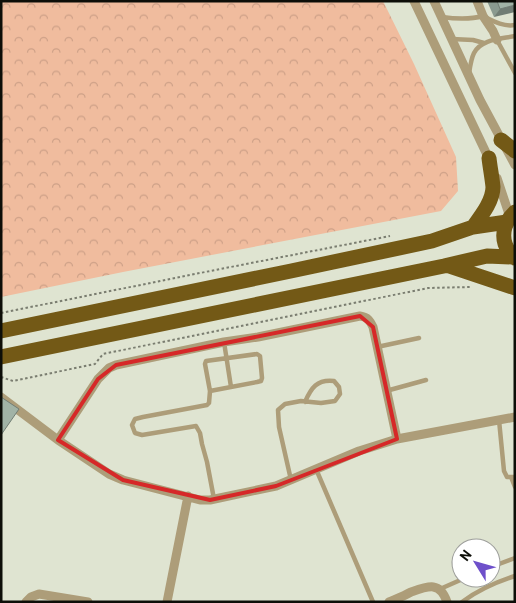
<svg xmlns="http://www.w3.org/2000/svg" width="516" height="603" viewBox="0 0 516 603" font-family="Barlow,sans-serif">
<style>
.forest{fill:url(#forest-crowns)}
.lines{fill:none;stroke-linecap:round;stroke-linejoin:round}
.path{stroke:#7a7d70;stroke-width:2;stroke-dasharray:2.5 2.5;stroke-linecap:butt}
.service{stroke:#ad9d79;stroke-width:4.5}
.minor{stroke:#ad9d79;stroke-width:9}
.trunk{stroke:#735916;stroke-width:15}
.wall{fill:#8a9a8f}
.shaded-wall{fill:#717d74}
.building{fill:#a1b3a6;stroke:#717d74}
.marked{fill:none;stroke:#d62828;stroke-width:4;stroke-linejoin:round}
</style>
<defs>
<pattern id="forest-crowns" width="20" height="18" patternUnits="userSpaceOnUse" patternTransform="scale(1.25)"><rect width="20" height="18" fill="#f0bc9e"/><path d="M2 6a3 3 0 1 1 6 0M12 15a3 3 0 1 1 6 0" fill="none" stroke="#cda087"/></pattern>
</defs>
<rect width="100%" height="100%" fill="#dfe4d1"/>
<path class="forest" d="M1,1h382l31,63 42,93 2,34 -17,20 -318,61 -122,25z"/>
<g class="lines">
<path class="path" d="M1,313l204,-41 185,-36
M1,377l12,4 82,-17 8,-10 325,-66 42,-1"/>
<path class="service" d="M442,17c14,2 27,3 41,-1 10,5 20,11 32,9
M452,39l21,1 11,3
M497,40l18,33
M469,74c1,-7 2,-15 5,-21 7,-14 27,-14 41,-17
M224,342l7,45
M377,347l42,-9
M257,354l3,2 2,22 -1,3 -4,1 -47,9 -5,-27 1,-3z
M210,391l-1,12 -2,2 -64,12 -8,2 -3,6 3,8 7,2 54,-9 4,7 2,11 5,18 7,37
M386,391l40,-11
M499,420l5,51 3,6h8
M316,469l57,133
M511,477l4,10
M291,480l-12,-53 -1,-17 7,-6 16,-3 20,2 14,-2 5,-7 -1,-7 -5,-6c-17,-2 -23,7 -29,21
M491,567l24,-9
M440,589l25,-11
M462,602c16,-12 34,-20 53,-26"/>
<path class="minor" d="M414,1l76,160
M434,1l46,99 35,65
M477,1l6,15 10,15 4,9
M497,178l13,39
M1,397l57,43 51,34 14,6 77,20h10l66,-14 83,-35 38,-12 118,-22
M58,440l40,-61 11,-11 7,-3 108,-23 34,-5 102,-21c8,1 10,5 13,11l24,112
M26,602l5,-5 8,-3 49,8
M167,602l21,-106
M389,602c7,-3 15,-6 22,-10 17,-6 29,-11 36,10"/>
<path class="trunk" d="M501,140l14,11
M515,212c-15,14 -15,33 0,46
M473,227c8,-11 20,-26 20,-40 -1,-10 -3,-20 -4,-29
M449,266l66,22
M1,331l290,-60 141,-30 41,-14 34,-5
M1,357l443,-91 43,-10 26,1"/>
</g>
<path class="wall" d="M487,1h28l-21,16z"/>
<path class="shaded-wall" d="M515,5v7l-21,5 6,-8z"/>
<path class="building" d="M497,1h18v4l-15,4z
M1,397l18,12 -18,26z"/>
<path class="marked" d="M360,316l13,11 24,112 -121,47 -66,14 -87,-20 -65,-40 40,-61 18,-14z"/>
<rect width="516" height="603" fill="none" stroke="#0d0e08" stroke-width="5"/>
<g transform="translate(476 563) rotate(307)"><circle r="24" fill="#ffffff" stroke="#9e9f9c"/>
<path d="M0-4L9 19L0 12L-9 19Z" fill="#6e50ca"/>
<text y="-8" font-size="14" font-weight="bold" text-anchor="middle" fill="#0d0e08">N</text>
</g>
</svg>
